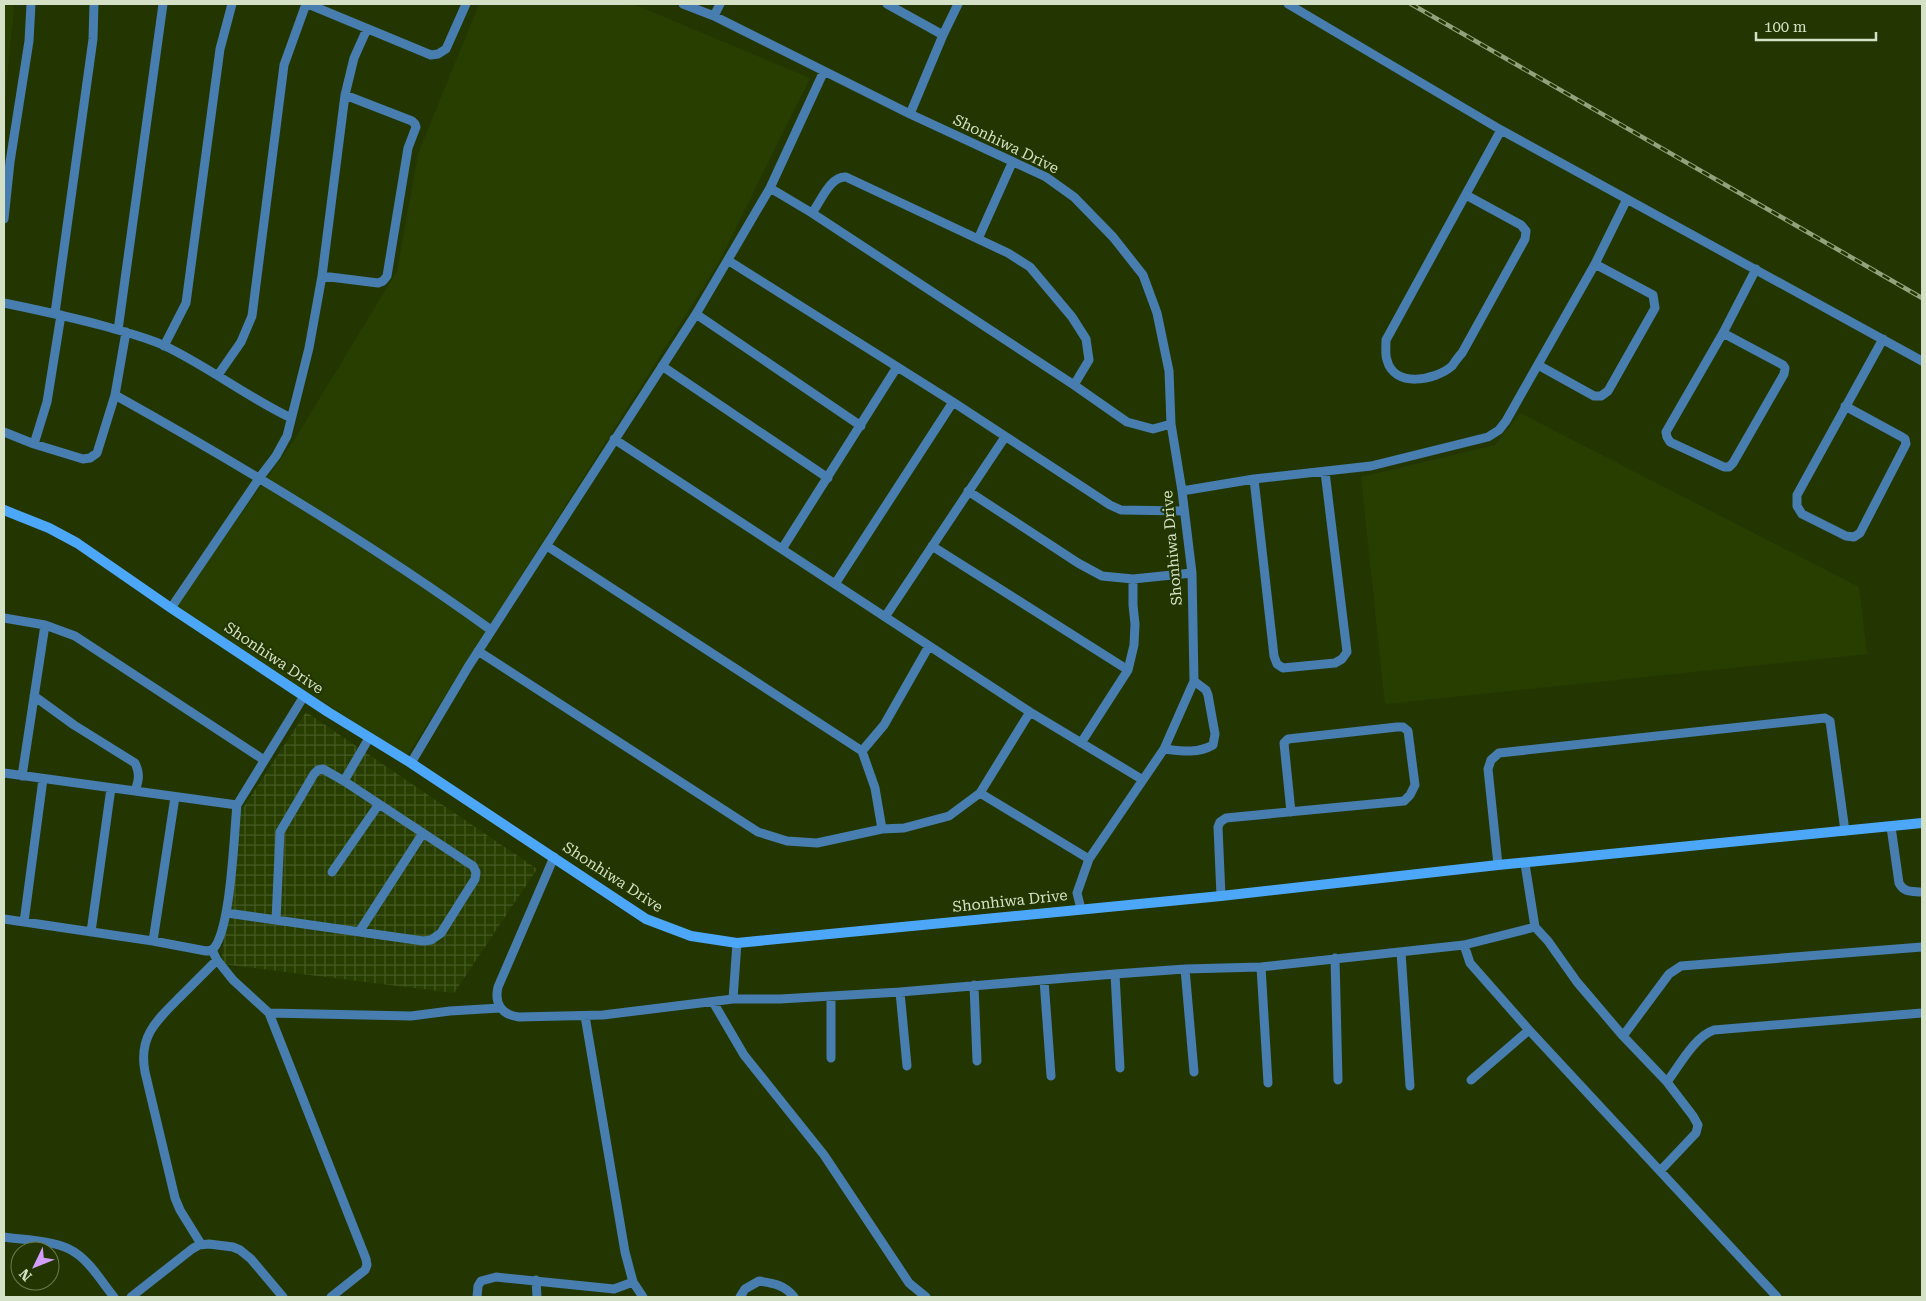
<svg xmlns="http://www.w3.org/2000/svg" width="1926" height="1301" viewBox="0 0 1926 1301" font-family="'Roboto Serif',serif">
<style>
.built{fill:#273e00}
.industrial{fill:url(#industrial-grid)}
.lines{fill:none;stroke-linecap:round;stroke-linejoin:round}
.street{stroke:#477daf;stroke-width:9}
.secondary{stroke:#4da7f9;stroke-width:10}
.rail-casing{stroke:#93a27d;stroke-width:4.5}
.rail{stroke:#233601;stroke-width:2.5;stroke-dasharray:8;stroke-linecap:butt}
.labels{text-anchor:middle;dominant-baseline:central;stroke-width:4.5;stroke-linejoin:round;paint-order:stroke}
.street-label{font-size:15px;fill:#d4e1c6;stroke:#233601}
</style>
<defs>
<pattern id="industrial-grid" width="8" height="8" patternUnits="userSpaceOnUse" patternTransform="scale(1.25)"><rect width="8" height="8" fill="#273e00"/><path d="M0 4h8M4 0v8" fill="none" stroke="#455a24"/></pattern>
</defs>
<rect width="100%" height="100%" fill="#233601"/>
<path class="built" d="M4,4h9l1,4 -10,99z
M479,4h154l177,74 -92,186 -311,492 -232,-150 120,-167 102,-168 21,-117z
M1520,413l339,174 8,67 -482,50 -24,-227 134,-32z"/>
<path class="industrial" d="M306,712l231,157 -83,124 -233,-29 16,-147z"/>
<g class="lines">
<path class="street" d="M308,4l123,51 7,-1 8,-5 20,-45
M683,4l31,12 196,98 136,63 28,20 39,40 30,38 14,38 12,58 2,53 11,67 10,82 2,108 -30,68 -75,110 -12,34 4,16
M887,4l56,31
M1288,4l213,126 421,231
M714,16l6,-12
M910,114l33,-79 15,-31
M770,188l42,25 262,172 53,37 26,7 18,-5
M1466,195l55,30 5,6 -1,8 -63,114c-4,4 -7,9 -10,13 -17,15 -58,22 -65,-6 -2,-5 -1,-14 -1,-20l115,-210
M812,213c9,-12 18,-37 34,-36l162,76 22,14 42,50 14,22 3,21 -15,25
M4,219l6,-57 19,-121 2,-37
M978,239l34,-76
M729,261l224,141 157,103 11,5 63,1
M322,276l56,7 5,-2 4,-5 21,-128 8,-21 -1,-3 -3,-3 -67,-26
M4,303c34,7 67,14 100,23 20,6 42,11 61,20 44,21 82,51 126,72
M55,313l38,-274 1,-35
M696,314l165,112
M118,330l45,-326
M1723,333l60,32 2,3 -1,6 -51,89 -4,4h-5l-54,-25 -3,-5 -1,-5 57,-99 33,-64
M164,346l22,-43 34,-254 12,-45
M1538,365l56,31h7l7,-5 47,-83 -2,-13 -58,-31
M662,366l166,112
M218,375l23,-33 11,-26 32,-251 22,-61
M115,395c129,72 257,149 376,235
M1845,406l57,31 3,2 1,5 -46,89 -6,4 -8,-1 -44,-22 -5,-8v-11l86,-156
M4,432l30,12 49,15 7,-1 7,-5 18,-58 11,-63
M614,439l416,273 113,68
M34,444l13,-42 14,-87
M1254,479l20,177 3,8 6,4 52,-5 7,-4 5,-7 -22,-180
M968,491l110,72 24,13 31,3 59,-6
M1182,491l72,-12 117,-13 117,-29 11,-7 7,-9 89,-157 32,-65
M547,546l315,205 13,37 7,41 22,-1 45,-12 31,-23 50,-81
M932,546l196,124
M782,549l115,-182
M835,584l118,-182
M171,608l89,-131 16,-21 11,-20 22,-88 13,-72 23,-181 9,-37 13,-29
M885,617l120,-180
M4,618l41,7 30,11 189,124
M478,651l280,181 29,9 30,2 65,-14
M34,696l40,29 61,38c5,11 4,17 0,28
M1081,743l47,-73 6,-25 1,-21 -2,-19v-26
M1164,749c17,2 33,5 49,-4l2,-11 -7,-39 -2,-5 -12,-9
M862,751l22,-26 45,-79
M411,763l57,-96 228,-353 74,-126 54,-117
M4,773l233,32 67,-109
M22,776l23,-151
M344,781l25,-43
M980,793l109,66
M1891,827l8,56c5,10 13,8 23,9
M554,857l-56,130c-4,17 4,28 21,30l84,-2 130,-16
M1498,865l-10,-96 3,-9 8,-7 326,-35 5,3 15,110
M332,872l47,-68
M1221,896l-3,-69 2,-5 6,-4 178,-17 6,-6 5,-10 -7,-54 -5,-4h-6l-109,12 -4,4 7,69
M227,913l49,7 4,-88 34,-58 4,-4 5,-1 21,12 129,85 3,6 -1,7 -34,54 -10,7 -8,1 -147,-21
M4,919l149,22 53,10 6,-1c19,-16 22,-117 25,-145
M24,922l19,-143
M1535,927l13,14 29,41 46,54 44,46 26,34 5,9 -2,8 -36,38
M91,932l20,-144
M359,932l64,-99
M153,941l22,-144
M737,943l-4,56h47l120,-7 215,-18 70,-5 76,-2 203,-22 71,-18 -10,-63
M1464,945l6,18 59,67 248,267
M212,950l5,10 16,20 36,33 97,246 1,6 -2,5 -34,27
M1401,952l9,134
M1335,958l3,122
M1261,967l7,116
M1185,969l9,103
M1115,974l5,94
M1044,980l7,96
M974,985l3,76
M900,992l7,74
M831,997v61
M713,1002l31,53 80,100 85,128 17,14
M269,1013l142,3 39,-5 50,-3
M585,1016l40,236 8,30 10,15
M1623,1036l46,-62 12,-8 241,-19
M1471,1080l58,-50
M1667,1082c12,-16 28,-46 47,-52l208,-17
M4,1237c20,3 46,3 65,12 19,9 32,32 45,48
M201,1244l-21,-34 -5,-12 -30,-126c-7,-36 12,-52 36,-76 12,-12 24,-24 36,-36
M536,1280l1,17
M131,1297l61,-48 7,-4 10,-1 24,3 7,3 11,9 32,38
M477,1297l1,-11 3,-5 15,-4 118,12 19,-7
M740,1297l5,-8 14,-8c14,2 26,4 35,16"/>
<path class="secondary" d="M4,510l45,18 28,15 94,65 157,104 83,51 235,156 45,17 46,7 484,-47 277,-31 424,-42"/>
<g class="rail-casing">
<path id="rail" d="M1411,4l511,294"/>
</g>
<use href="#rail" class="rail"/>
</g>
<g class="labels">
<g class="street-label">
<text transform="translate(1006 144) rotate(26)">Shonhiwa Drive</text>
<text transform="translate(1172 548) rotate(-95)">Shonhiwa Drive</text>
<text transform="translate(274 658) rotate(34)">Shonhiwa Drive</text>
<text transform="translate(613 877) rotate(33)">Shonhiwa Drive</text>
<text transform="translate(1010 901) rotate(-6)">Shonhiwa Drive</text>
</g>
</g>
<rect width="1926" height="1301" fill="none" stroke="#d4e1c6" stroke-width="10"/>
<g transform="translate(35 1266) rotate(227)"><circle r="24" fill="#233601" stroke="#6a7a50"/>
<path d="M0-4L9 19L0 12L-9 19Z" fill="#d29dfd"/>
<text y="-8" font-size="14" font-weight="bold" text-anchor="middle" fill="#d4e1c6">N</text>
</g>
<path d="M1756 32v8h120v-8" fill="none" stroke="#d4e1c6" stroke-width="2.5"/>
<text x="1764" y="32" font-size="15" fill="#d4e1c6" stroke="#233601" stroke-width="4" paint-order="stroke">100 m</text>
</svg>
